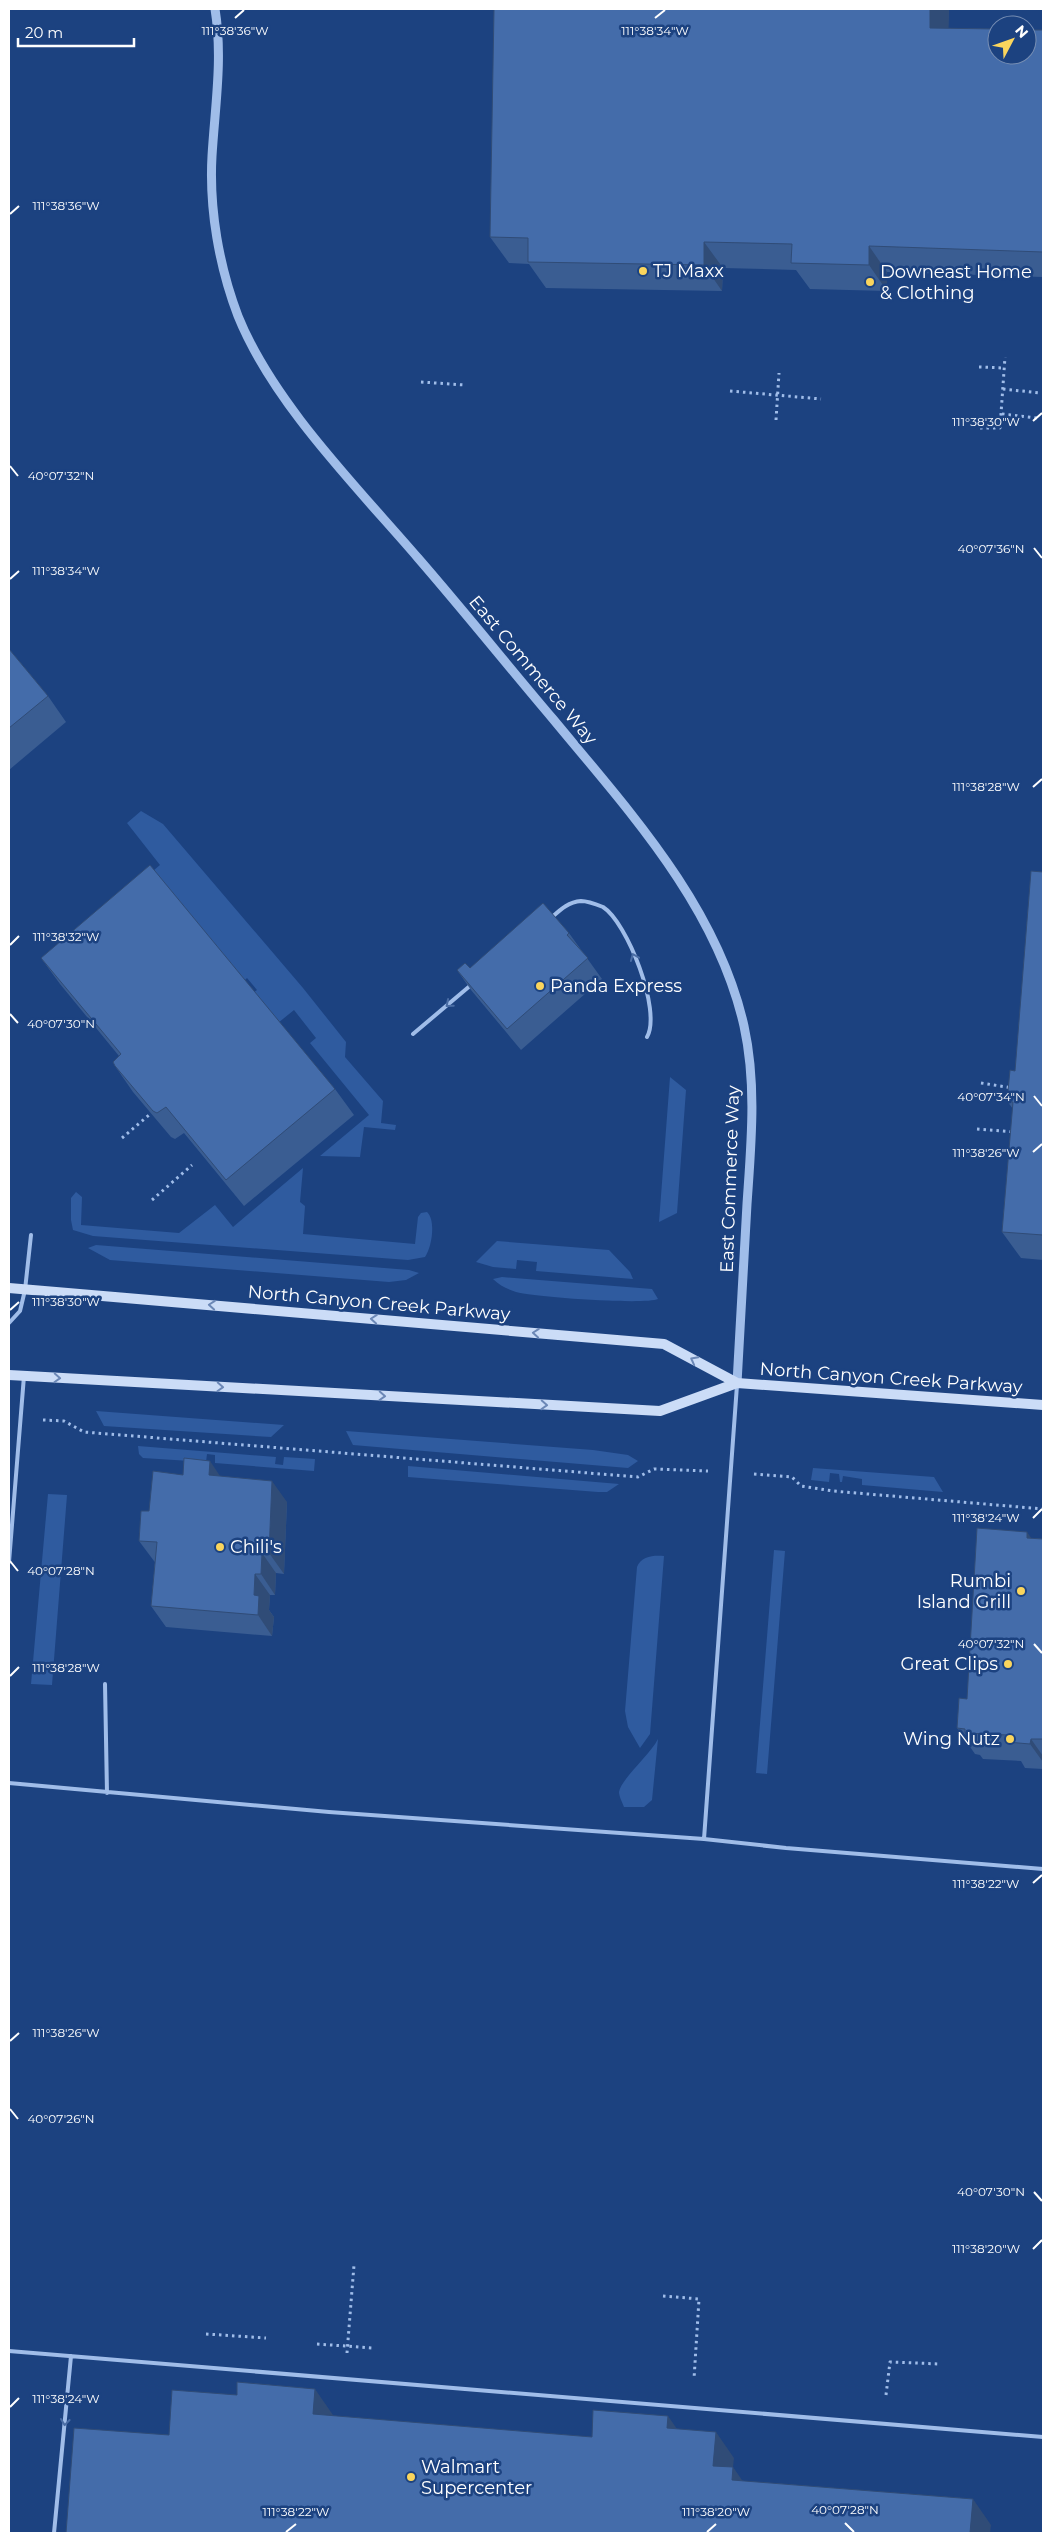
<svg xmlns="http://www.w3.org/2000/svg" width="1052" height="2542" viewBox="0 0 1052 2542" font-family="Montserrat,sans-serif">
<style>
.green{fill:#2f5b9f}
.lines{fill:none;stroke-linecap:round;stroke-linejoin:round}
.path{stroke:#a0bde9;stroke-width:3;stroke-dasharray:2.5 4;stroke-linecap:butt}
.service{stroke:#a0bde9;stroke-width:4}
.tertiary{stroke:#a0bde9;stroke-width:9}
.secondary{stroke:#cbdcf7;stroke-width:10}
.wall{fill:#3a5d92}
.shaded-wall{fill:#304c77}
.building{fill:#446caa;stroke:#304c77}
.oneway{stroke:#4a6da5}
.oneway2{stroke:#6b87b6}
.ticks{fill:none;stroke:#fff;stroke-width:2}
.poi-dot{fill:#fad55d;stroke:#1c4280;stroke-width:2}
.labels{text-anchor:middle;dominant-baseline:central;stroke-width:5;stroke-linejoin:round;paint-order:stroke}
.poi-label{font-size:18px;fill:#fff;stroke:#1c4280;text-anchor:start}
.street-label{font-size:18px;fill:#fff;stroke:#1c4280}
.ticks-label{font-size:12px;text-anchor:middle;fill:#fff;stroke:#1c4280;stroke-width:5;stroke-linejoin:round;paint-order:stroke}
</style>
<rect width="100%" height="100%" fill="#1c4280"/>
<path class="green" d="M141,811l22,13 140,164 43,54 -1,15 38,44 -2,22 15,2 -1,5 -31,-3 -4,30 -40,-1 49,-41 -59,-72 6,-5 -22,-28 -16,13 -25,-30 4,-3 -10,-12 -4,4 -145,-65 62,-52 -33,-42z
M670,1077l16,13 -9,123 -18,9z
M303,1168l-3,34 5,4 -2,28 112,10 3,-27 3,-4 6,-1c9,8 5,35 -2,45l-17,3 -315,-24 -20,-6 -2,-10v-22l5,-6 6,5 -1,28 98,8 36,-28 18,22z
M497,1241l112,9 21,22 3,7 -97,-8 1,-9 -20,-2 -1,9 -23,-2 -17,-5z
M96,1245l313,25 10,3 -13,7 -17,2 -279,-22 -22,-12z
M502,1277l150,12 6,10c-14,6 -124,-2 -142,-7 -9,-3 -16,-6 -23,-13z
M96,1411l188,14 -13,12 -167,-11z
M346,1431l247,19 35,5 10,6 -10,7 -275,-23z
M138,1446l138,11 -1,7 8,1 1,-8 31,2 -1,12 -99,-8v-8l-8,-1 -1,8 -63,-4 -4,-4z
M408,1466l211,18 -12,8h-9l-190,-15z
M813,1468l121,9 9,15 -81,-7v-6l-19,-3 -1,6h-2l-1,-8 -9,-1 -1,9 -18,-2z
M48,1494l19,1 -15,190 -21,-1z
M774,1550l11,1 -18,223 -11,-1z
M664,1556l-14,178 -10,14 -12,-21 -3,-16 12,-144c4,-11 17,-12 27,-11z
M658,1739l-6,61 -8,7h-20c-2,-5 -5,-11 -5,-15 2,-13 31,-37 39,-53z"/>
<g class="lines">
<path class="path" d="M979,367l25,1
M421,382l44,3
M1003,389l37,4
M730,391l91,8
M1002,414l35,4
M776,420l3,-47
M980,428h20l5,-71
M981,1083l32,5
M977,1129l37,3
M122,1138l27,-23
M152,1200l40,-35
M43,1420l21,1 20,11 554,45 16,-8 54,2
M754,1474l38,3 9,9 32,5 210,18
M663,2296l36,3 -5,80
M206,2334l60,4
M317,2344l56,4
M347,2353l7,-88
M886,2395l4,-33 50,2"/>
<path class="service" d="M551,918c9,-8 17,-16 30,-17 5,0 17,4 22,6 24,15 59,104 44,130
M413,1034l58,-49
M9,1323l11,-12 5,-21 6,-55
M9,1562l15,-186
M105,1684l2,109
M9,1783l320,29 375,27 82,9 257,21
M704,1839l33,-454
M9,2351l1034,86
M54,2533l17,-177"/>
<path class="tertiary" d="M215,9c8,49 0,97 -3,147 -3,53 7,110 26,160 35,87 119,171 180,242 46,53 90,108 135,161 76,92 164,187 191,307 13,59 7,119 3,178 -3,60 -7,119 -10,179"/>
<path class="secondary" d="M9,1288l655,56 73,39
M9,1375l651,36 77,-28 306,22"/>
</g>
<path class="wall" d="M494,9h455l-1,19 95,2v247l-156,-5v19l-77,-2 -14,-19 -73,-2 -1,23 -176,-3 -17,-24 -20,-1 -19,-26z
M9,649l39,47 18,26 -57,48z
M1043,872v388l-22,-2 -19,-26 11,-123 -6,-8 8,-30z
M569,933l33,46 -81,71 -50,-60 -14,-20 13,-2z
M41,958l294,131 19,26 -110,91 -60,-73 -9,6 -4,-2 -38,-45 -18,-26 4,-10 -59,-72z
M183,1475l37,1 67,26 -3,72 -8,-1 -1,22h-5l-1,15 5,7 -2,19 -106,-9 -15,-21 4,-44 -1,-1 -15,-20 10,-30z
M1032,1538l11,1v230l-18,-1 -4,-7 -38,-2 -3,-4 -5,-1 -18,-26 10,-29z"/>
<path class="shaded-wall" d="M930,9h19l-1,45 -18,-26z
M704,242l19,26 -1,23 -18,-26z
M869,246l18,26v19l-18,-26z
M210,1461l14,21 -15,-7z
M272,1481l15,21 -3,72 -15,-21z
M1027,1532l16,23 -16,-17z
M262,1553l14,20 -1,22 -14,-21z
M255,1574l15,21 -1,15 5,7 -2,19 -14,-21 -4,-20z
M1031,1739l12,17v6l-13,-18z
M315,2389l18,26 -2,25 -18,-26z
M668,2416l18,26 -19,-14z
M716,2432l18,26 -1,9 18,26 -38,-27z
M973,2499l18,26 -1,8h-20z"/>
<path class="building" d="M494,9h436v19l67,1v26h30v-25h16v222l-174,-6v19l-78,-2 1,-19 -88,-2v23l-176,-3v-24l-38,-1z
M9,649l39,47 -39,32z
M150,865l185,224 -109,91 -60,-73 -9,6 -4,-2 -38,-45 -2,-4 8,-8 -80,-96z
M1031,871l12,1v363l-41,-3 11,-130 -6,-1 3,-31 5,1z
M543,903l26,30 -2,2 21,23 -81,71 -50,-59 8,-7 5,5z
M184,1458l26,3 -1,14 63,6 -3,72h-7l-1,21h-6l-1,21 5,1 -1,19 -107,-9 6,-64 -18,-1 2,-30h8l4,-40 30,4z
M977,1528l50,4v6l16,1v200h-12l-1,5 -23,-2v-7l-42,-2v-4l-8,-1 2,-30 8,1z
M237,2382l78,7 -2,25 279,23 1,-27 75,6 -1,12 49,4 -3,34 20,1 -1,13 241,19 -3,34h-904l8,-105 95,7 3,-45 65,5z"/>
<defs><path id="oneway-chevron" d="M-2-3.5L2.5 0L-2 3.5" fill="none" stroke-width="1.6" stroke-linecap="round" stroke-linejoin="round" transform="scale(1.25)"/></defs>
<g class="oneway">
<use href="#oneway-chevron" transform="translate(634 957) rotate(-112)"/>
<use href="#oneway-chevron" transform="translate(449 1004) rotate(140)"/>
<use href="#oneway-chevron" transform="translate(65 2422) rotate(96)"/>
</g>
<g class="oneway2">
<use href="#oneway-chevron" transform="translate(212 1305) rotate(-175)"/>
<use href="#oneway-chevron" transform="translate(374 1319) rotate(-175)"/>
<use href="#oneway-chevron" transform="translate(536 1333) rotate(-175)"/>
<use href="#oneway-chevron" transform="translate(694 1360) rotate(-152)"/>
<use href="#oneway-chevron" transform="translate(57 1378) rotate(3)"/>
<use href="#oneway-chevron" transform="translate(220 1387) rotate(3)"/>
<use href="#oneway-chevron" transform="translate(382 1396) rotate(3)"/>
<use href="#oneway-chevron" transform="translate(544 1405) rotate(3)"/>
</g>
<path class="ticks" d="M235,18l9,-8M655,18l10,-8M10,214l9,-8M1033,421l9,-8M10,466l8,10M1034,548l8,10M10,579l9,-8M1033,787l9,-8M10,945l9,-9M10,1014l8,9M1034,1096l8,10M1033,1152l9,-8M10,1310l9,-8M1033,1518l9,-9M10,1561l8,10M1034,1644l8,9M10,1676l9,-9M1033,1883l9,-8M10,2041l9,-8M10,2109l8,10M1034,2192l8,9M1033,2249l9,-9M10,2407l9,-9M845,2523l9,9M286,2532l10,-8M707,2532l9,-8"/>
<g class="poi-dot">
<circle cx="643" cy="271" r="5"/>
<circle cx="870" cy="282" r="5"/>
<circle cx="540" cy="986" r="5"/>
<circle cx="220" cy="1547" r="5"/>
<circle cx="1021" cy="1591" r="5"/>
<circle cx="1008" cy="1664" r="5"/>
<circle cx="1010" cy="1739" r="5"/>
<circle cx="411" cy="2477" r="5"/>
</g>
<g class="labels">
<g class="poi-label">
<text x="653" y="271">TJ Maxx</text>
<text x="880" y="272">Downeast Home<tspan x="880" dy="21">&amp; Clothing</tspan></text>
<text x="550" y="986">Panda Express</text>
<text x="230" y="1547">Chili's</text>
<text x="1011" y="1581" text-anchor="end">Rumbi<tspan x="1011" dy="21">Island Grill</tspan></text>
<text x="998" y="1664" text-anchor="end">Great Clips</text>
<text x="1000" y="1739" text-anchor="end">Wing Nutz</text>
<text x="421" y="2467">Walmart<tspan x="421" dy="21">Supercenter</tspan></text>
</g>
<g class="street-label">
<text transform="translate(533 670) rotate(50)">East Commerce Way</text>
<text transform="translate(730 1179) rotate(-88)">East Commerce Way</text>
<text transform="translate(379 1303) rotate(5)">North Canyon Creek Parkway</text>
<text transform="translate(891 1378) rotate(4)">North Canyon Creek Parkway</text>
</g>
</g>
<g class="ticks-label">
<text x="235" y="35">111°38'36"W</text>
<text x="655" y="35">111°38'34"W</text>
<text x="66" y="210">111°38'36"W</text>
<text x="986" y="426">111°38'30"W</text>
<text x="61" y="480">40°07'32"N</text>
<text x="991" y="553">40°07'36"N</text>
<text x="66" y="575">111°38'34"W</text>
<text x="986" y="791">111°38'28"W</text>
<text x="66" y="941">111°38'32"W</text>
<text x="61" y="1028">40°07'30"N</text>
<text x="991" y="1101">40°07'34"N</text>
<text x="986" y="1157">111°38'26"W</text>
<text x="66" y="1306">111°38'30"W</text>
<text x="986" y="1522">111°38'24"W</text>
<text x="61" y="1575">40°07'28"N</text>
<text x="991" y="1648">40°07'32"N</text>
<text x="66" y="1672">111°38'28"W</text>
<text x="986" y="1888">111°38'22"W</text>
<text x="66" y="2037">111°38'26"W</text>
<text x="61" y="2123">40°07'26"N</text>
<text x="991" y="2196">40°07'30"N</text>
<text x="986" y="2253">111°38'20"W</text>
<text x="66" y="2403">111°38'24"W</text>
<text x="845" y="2514">40°07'28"N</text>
<text x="296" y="2516">111°38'22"W</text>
<text x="716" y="2516">111°38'20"W</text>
</g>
<rect width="1052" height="2542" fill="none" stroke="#ffffff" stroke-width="20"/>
<g transform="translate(1012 40) rotate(49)"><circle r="24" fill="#1c4280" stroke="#778eb3"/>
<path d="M0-4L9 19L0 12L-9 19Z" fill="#fad55d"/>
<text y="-8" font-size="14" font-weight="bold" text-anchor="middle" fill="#ffffff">N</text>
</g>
<path d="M18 38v8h116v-8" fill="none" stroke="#ffffff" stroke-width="2.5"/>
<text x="25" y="38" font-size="15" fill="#ffffff" stroke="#1c4280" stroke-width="4" paint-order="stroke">20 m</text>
</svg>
